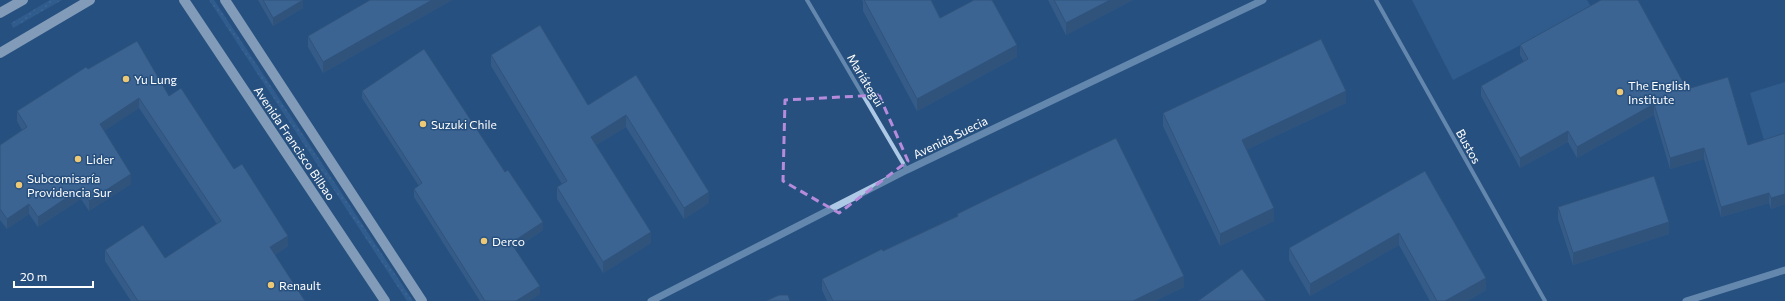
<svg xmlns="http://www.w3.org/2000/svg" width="1785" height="301" viewBox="0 0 1785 301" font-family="Commissioner,sans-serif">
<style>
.grass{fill:url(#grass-dots)}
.pitch{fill:#3c6a9d}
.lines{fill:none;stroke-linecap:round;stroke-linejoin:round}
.minor{stroke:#aec9e5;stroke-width:4}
.tertiary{stroke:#aec9e5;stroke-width:7}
.primary{stroke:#eff5fd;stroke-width:10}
.wall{fill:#486b92}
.shaded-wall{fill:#3b5777}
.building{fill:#547caa;stroke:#3b5777}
.marked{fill:none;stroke:#b68bdc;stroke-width:3;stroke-dasharray:8 5;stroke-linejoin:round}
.poi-dot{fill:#edc875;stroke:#27507f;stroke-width:1.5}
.labels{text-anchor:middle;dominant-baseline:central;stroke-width:3;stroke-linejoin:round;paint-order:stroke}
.poi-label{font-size:12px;fill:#fff;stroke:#27507f;text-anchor:start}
.street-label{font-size:12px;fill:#fff;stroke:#27507f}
</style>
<defs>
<pattern id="grass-dots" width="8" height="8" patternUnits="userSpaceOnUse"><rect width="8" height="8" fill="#3c6a9d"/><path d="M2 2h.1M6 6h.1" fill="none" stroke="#5980ac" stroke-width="1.8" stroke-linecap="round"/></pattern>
</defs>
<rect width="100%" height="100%" fill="#27507f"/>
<path class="grass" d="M50,0h12l-49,28 -2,-5z
M209,0h5l199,301h-6z"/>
<path class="pitch" d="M1412,0h175l5,8 -139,72z
M1785,82v52l-21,6 -14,-47z"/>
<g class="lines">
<path class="minor" d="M807,0l100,170
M1376,0l169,301"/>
<path class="tertiary" d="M651,301l256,-131 356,-170
M1686,301l99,-31"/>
<path class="primary" d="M184,0l201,301
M225,0l197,301
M0,13l23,-13
M0,53l90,-53"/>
</g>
<path class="wall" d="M258,0h45v8l-30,18z
M370,0h82l-129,73 -15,-26v-11z
M862,0h69l9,18 77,39 -100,54 -54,-100v-9z
M1048,0h85l-67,35z
M1520,45l167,44 61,56 37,-12v71l-14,5 -2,-6 -48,14 -17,-58 -34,10 -16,-54 -77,43 -9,-16 -48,26 -39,-72v-10l43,-24 -4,-7z
M491,55l97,50 48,-30 73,128 -25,16 -58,-92 -30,18 55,98 -48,30 -46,-74v-12l5,-3 -71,-118z
M88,69l81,27 65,73 54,77 -13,9 30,46h-174l-26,-40v-11l60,8 52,-34 -78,-116 -35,23 27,53 -42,27 -8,-12 -43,28 -9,-13 -22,15 -7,-9v-75l22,-15 -5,-9v-10z
M362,91l181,139 -28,19 25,45 -11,7h-49l-66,-104v-8l5,-3 -57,-88z
M1346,103l-100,47 28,71 -54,25 -57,-120v-13z
M1425,171l61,119 -19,11h-37l-31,-56 -89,51 -21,-36v-12z
M1558,207l111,27 -96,31 -15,-46z
M957,214l227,73 -29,14h-328l-5,-11v-11l135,-63z"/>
<path class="shaded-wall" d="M303,0v8l-30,18v-8z
M432,0h20l-129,73v-11z
M1110,0h23l-67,35v-12z
M1017,45v12l-100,54v-12z
M1346,91v12l-104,49v-12z
M139,98v10l-39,26v-10z
M1654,104v11l-77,43v-11z
M626,115v12l-35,21v-11z
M1568,131v11l-48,26v-10z
M1704,148v11l-34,10v-11z
M131,174v10l-42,27v-10z
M81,188v11l-43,28v-10z
M709,192v11l-25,16v-11z
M1769,193v10l-48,14v-10z
M1785,194v10l-14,5v-11z
M29,204v10l-22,15v-10z
M1274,208v13l-54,25v-12z
M543,222v8l-32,21v-8z
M1669,222v12l-96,31v-12z
M651,232v11l-48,30v-11z
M1399,233v12l-89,51v-12z
M288,236v10l-18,12v-11z
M1184,276v11l-29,14h-22z
M1486,278v12l-19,11h-22z
M540,286v8l-11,7h-13z"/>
<path class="building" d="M263,0h40l-30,18z
M370,0h62l-109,62 -15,-26z
M864,0h67l9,18 34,-18h18l25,45 -100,54z
M1054,0h56l-44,23z
M1601,0h37l49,89 41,-12 20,68 37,-12v61l-14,4 -2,-5 -48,14 -17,-59 -34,10 -16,-54 -77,43 -9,-16 -48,27 -39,-72 47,-27 -8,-14z
M540,25l48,80 48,-30 73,117 -25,16 -58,-93 -35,22 60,95 -48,30 -46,-75 10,-6 -76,-126z
M1321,39l25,52 -104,49 32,68 -54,26 -57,-121z
M137,41l32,55 12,-8 53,81 8,-5 46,72 -18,11 35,54h-167l-33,-51 38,-25 22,33 56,-37 -82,-123 -39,26 31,50 -42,27 -8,-13 -43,29 -9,-13 -22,15 -7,-10v-64l27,-18 -10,-16 69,-44 2,2z
M424,49l81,123 3,-2 35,52 -32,21 29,43 -24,15h-31l-71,-112 8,-6 -60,-92z
M1116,138l68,138 -51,25h-300l-11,-22 60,-30 1,2 75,-35 -1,-2 41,-20z
M1425,171l61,107 -41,23h-8l-38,-68 -89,51 -21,-36z
M1654,176l15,46 -96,31 -15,-46z
M1242,269l24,32h-68z
M779,295h9l2,6h-24z"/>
<path d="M0 0H1785V301H0ZM879,95l29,66 -69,52 -56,-32 2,-81z" fill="#27507f" fill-opacity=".55" fill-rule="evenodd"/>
<path class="marked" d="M879,95l29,66 -69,52 -56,-32 2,-81z"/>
<g class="poi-dot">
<circle cx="126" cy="79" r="4"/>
<circle cx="1620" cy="92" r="4"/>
<circle cx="423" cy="124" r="4"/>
<circle cx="78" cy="159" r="4"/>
<circle cx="19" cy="185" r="4"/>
<circle cx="484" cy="241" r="4"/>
<circle cx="271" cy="285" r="4"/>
</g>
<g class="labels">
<g class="poi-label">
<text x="134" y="79">Yu Lung</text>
<text x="1628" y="85">The English<tspan x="1628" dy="14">Institute</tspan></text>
<text x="431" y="124">Suzuki Chile</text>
<text x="86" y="159">Lider</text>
<text x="27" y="178">Subcomisaría<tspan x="27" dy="14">Providencia Sur</tspan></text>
<text x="492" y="241">Derco</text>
<text x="279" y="285">Renault</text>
</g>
<g class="street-label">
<text transform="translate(866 80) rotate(59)">Mariátegui</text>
<text transform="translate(950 137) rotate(-26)">Avenida Suecia</text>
<text transform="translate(295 143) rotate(56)">Avenida Francisco Bilbao</text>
<text transform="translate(1469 146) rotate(61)">Bustos</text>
</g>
</g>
<path d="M14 281v6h79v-6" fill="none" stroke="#ffffff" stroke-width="2"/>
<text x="20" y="281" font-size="12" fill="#ffffff" stroke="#27507f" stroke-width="3" paint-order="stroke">20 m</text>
</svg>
